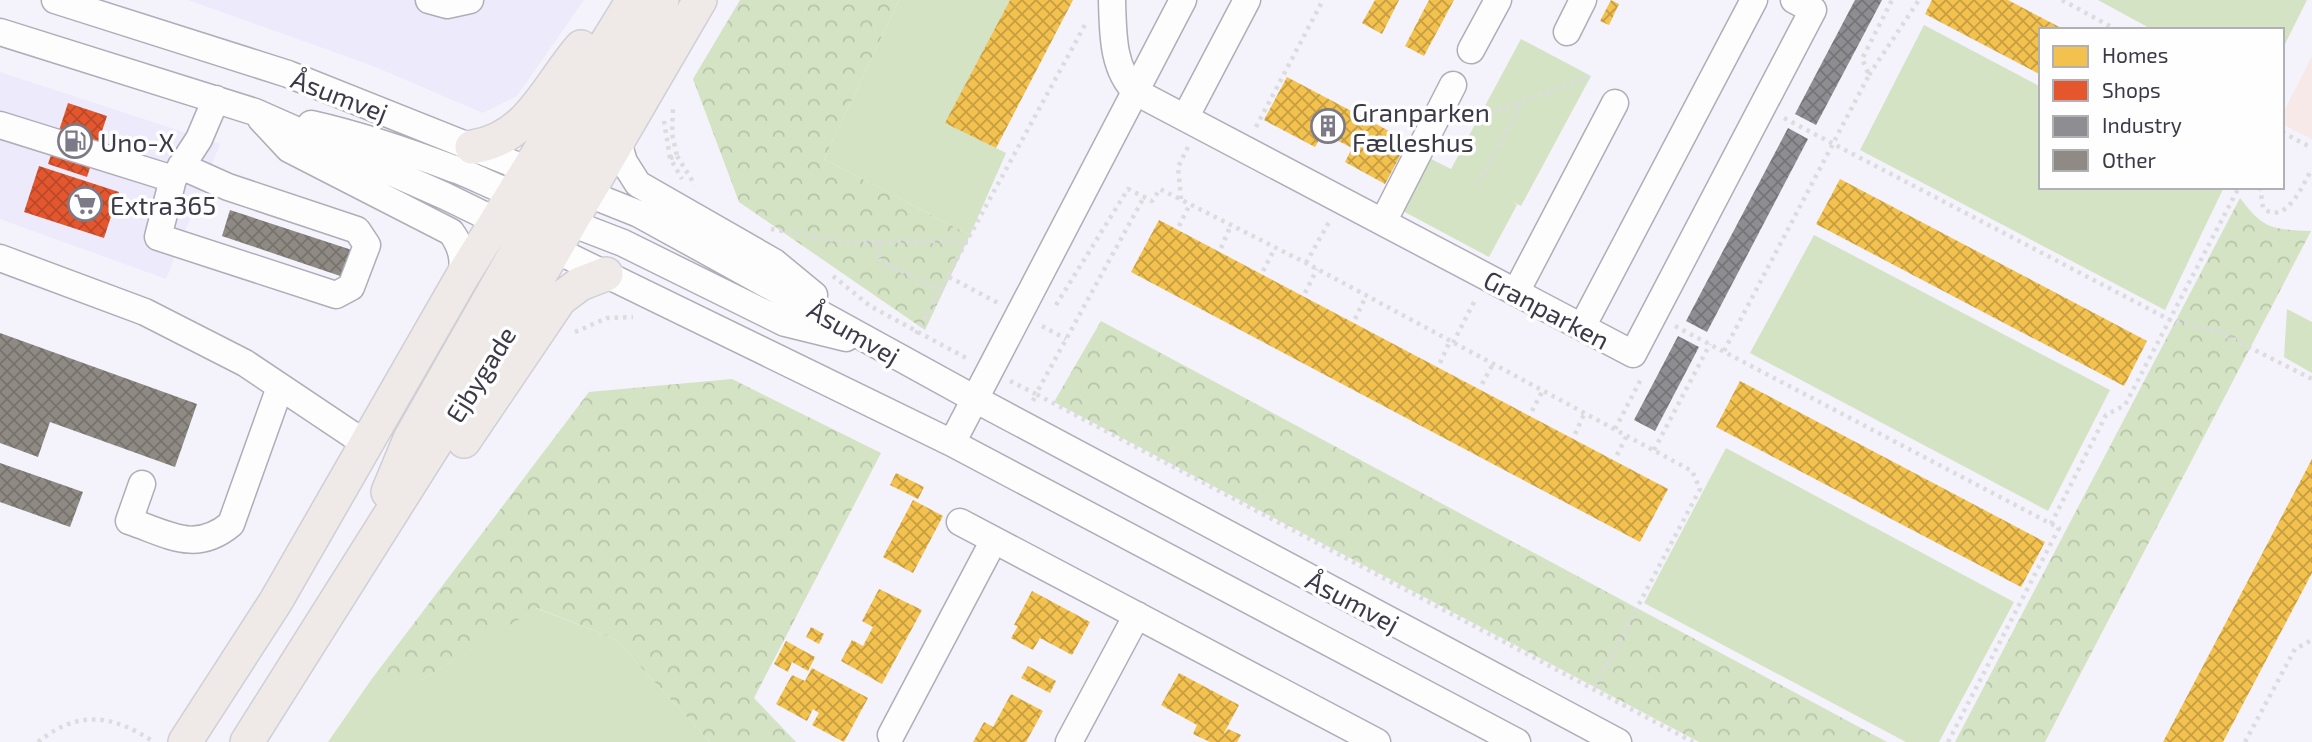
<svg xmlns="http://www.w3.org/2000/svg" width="2312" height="742" viewBox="0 0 2312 742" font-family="'Exo 2',sans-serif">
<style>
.built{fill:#edeafc}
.education{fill:#f7e9e7}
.green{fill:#d4e3c3}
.forest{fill:url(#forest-crowns)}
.homes{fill:url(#homes-cross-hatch)}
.shops{fill:url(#shops-cross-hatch)}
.industry{fill:url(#industry-cross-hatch)}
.building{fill:url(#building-cross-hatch)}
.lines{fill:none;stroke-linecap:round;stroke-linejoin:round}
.minor-casing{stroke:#afadb7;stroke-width:29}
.major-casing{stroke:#d0cfd5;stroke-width:36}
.path{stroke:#dcdcdf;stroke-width:4.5;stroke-dasharray:3.5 5;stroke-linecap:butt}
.minor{stroke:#fdfdfe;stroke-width:26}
.major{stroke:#efe9e7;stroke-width:33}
.labels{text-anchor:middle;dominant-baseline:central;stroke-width:7;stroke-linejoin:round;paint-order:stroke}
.street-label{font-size:26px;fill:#3c3a48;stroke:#fefefe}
.poi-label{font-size:26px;fill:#3c3a48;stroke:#fefefe;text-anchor:start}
</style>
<defs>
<pattern id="forest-crowns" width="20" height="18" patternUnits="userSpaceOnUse" patternTransform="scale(1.75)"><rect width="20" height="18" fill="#d4e3c3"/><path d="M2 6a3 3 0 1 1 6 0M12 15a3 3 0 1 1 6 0" fill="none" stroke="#b7c4a9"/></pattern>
<pattern id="homes-cross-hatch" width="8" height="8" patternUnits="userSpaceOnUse" patternTransform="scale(1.75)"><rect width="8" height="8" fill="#f2c14e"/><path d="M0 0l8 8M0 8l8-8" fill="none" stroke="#c59e43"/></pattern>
<pattern id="shops-cross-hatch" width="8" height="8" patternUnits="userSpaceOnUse" patternTransform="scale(1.75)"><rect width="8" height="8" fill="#e4572e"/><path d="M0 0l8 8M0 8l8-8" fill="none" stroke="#ba4929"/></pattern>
<pattern id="industry-cross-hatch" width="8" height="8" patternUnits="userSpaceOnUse" patternTransform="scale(1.75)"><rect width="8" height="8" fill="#8d8d92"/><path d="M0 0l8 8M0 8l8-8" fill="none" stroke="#747479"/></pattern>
<pattern id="building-cross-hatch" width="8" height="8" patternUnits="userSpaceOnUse" patternTransform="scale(1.75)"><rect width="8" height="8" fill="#8f8a83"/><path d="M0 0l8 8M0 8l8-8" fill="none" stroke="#76726d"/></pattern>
</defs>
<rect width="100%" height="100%" fill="#f4f2fa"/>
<path class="built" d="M188,0h396l-67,96 -34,17 -110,-47z
M0,72l220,72 -54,135 -166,-60z"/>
<path class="education" d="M2312,56v83l-30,-15v-9z"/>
<path class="green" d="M899,0h111l-64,123 60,30 -36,82 -146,-76z
M2098,0h209l-25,50v-20h-129z
M1924,25l117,62v100h183l-59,123 -305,-160z
M1521,39l70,37 -70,130 -8,-4 4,3 -28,52 -88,-47 28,-52 22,11z
M1814,235l296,155 -62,121 -298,-158z
M2287,309l25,13v51l-28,-16z
M1726,448l288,154 -75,140h-33l-262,-139z
M536,608l79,31 95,103h-382l43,-62h51z"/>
<path class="forest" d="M740,0h159l-75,159 146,76 -45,95 -186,-128 -46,-123z
M2240,198c24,32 32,31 71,33l-266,511h-90z
M1101,321l786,421h-188l-645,-340z
M732,379l149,74 -127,245 42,44h-86l-95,-103 -78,-31 -115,72h-51l218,-288z"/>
<path class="homes" d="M1010,0h63l-77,148 -51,-25z
M1375,0h24l-17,34 -20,-11z
M1429,0h25l-30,56 -19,-10z
M1611,0l8,4 -10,21 -9,-4z
M1932,0h76l57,30h-24v45l-116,-61z
M1287,77l121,64 -23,43 -40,-22 7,-14 -29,-15 -8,14 -51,-27z
M1840,179l307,162 -23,45 -308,-162z
M1159,220l509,269 -28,53 -509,-270z
M1740,381l305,161 -24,45 -305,-160z
M2312,459v114l-89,169h-60z
M896,473l28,14 -6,12 -28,-14z
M913,500l30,16 -30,57 -30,-16z
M879,589l43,21 -40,74 -41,-23 11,-21 11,6 10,-19 -11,-6z
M1032,591l58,31 -18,33 -32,-17 -7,12 -22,-12 7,-12 -4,-1z
M811,627l13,7 -5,10 -13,-7z
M786,641l29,16 -7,14 -16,-9 -4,10 -14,-8z
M1028,666l28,15 -6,12 -29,-15z
M812,668l56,30 -24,44 -32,-17 7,-12 -6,-4 -6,12 -31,-17 16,-29 13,6z
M1179,673l60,32 -16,30 5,-6 13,6 -4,7h-27l-17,-8 4,-9 -36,-20z
M1011,694l32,17 -17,31h-53l11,-20 9,5z"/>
<path class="shops" d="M68,103l39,13 -20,61 -39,-13z
M39,166l80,26 -15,46 -80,-26z"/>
<path class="industry" d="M1855,0h27l-66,125 -21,-11z
M1788,128l20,11 -101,193 -21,-11z
M1678,336l21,11 -44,84 -21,-11z"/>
<path class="building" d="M230,210l131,43 -9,27 -130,-44z
M0,333l197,71 -22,63 -125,-45 -12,35 -38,-14z
M0,463l83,29 -13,35 -70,-25z"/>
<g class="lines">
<g class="minor-casing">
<path id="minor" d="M55,0l233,74 351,140 336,185 643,343
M429,0l18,5 23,-5
M1112,0c1,32 0,69 24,92l497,262 180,-344 -19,-10
M0,32l255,80 190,84 507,247 565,299
M1567,32l16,-32
M1471,50l27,-50
M1185,118l62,-118
M261,119l28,30 162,83c11,15 13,27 11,45
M311,124c49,11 96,27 143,45 26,9 48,24 75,28
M0,125l173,54 26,-40 17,-40
M618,142l6,20 14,22 136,78 40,33
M173,179l-15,58 178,58 15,-8 16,-42 -10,-15 -129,-43 -47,-21
M553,216l70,27 162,80 61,15
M1383,222l70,-137
M0,258l145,54 100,51 121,81
M1516,292l99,-189
M1582,327l172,-327
M952,443l231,-443
M142,484l-13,37c39,13 66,33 102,3l49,-137
M960,522l417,220
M891,735l103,-195
M1069,742l68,-127"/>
</g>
<g class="major-casing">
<path id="major" d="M472,147c57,-8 75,-61 109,-100
M553,229l-2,-14 9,-35 102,-180
M464,441l96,-142 20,-15 26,-10
M388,492l22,-53 116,-204 11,-37 -7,-30
M185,742l91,-141 186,-324 171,-277
M247,742l276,-438 177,-304"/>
</g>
<path class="path" d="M2062,0l55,30
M1869,75l50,-75
M1467,113l9,5 115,-42
M1784,118l386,202 47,11 95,48
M664,121l6,37 12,21
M1256,127l67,-127
M2282,132l30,16
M677,156l18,29
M670,158l7,-2 -5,-22 1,-26
M1478,184l44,-82
M2260,187l3,21c23,18 39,-22 49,-39
M1181,199l-3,-32 10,-20
M1179,226l11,-22
M771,229l75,13 122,-1
M879,242v18l62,31
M1221,248l10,-23
M1306,263l23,-41
M1263,271l12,-23
M833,276l37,30 98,53
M949,277l49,26
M1305,293l12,-24
M1056,305l72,-116 24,12 8,-12 146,74 386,208 8,18 -106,200
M1355,319l11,-23
M1042,326l24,13
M1675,326l384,202 -111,214
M575,332l32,-14 26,-1
M916,334l170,-311
M1453,343l22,-43
M1724,351l145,-276 -7,-16 30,-59
M1440,363l10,-22
M1010,381l26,13 108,-197
M1482,384l11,-20
M1033,401l3,-7 657,348
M1532,411l11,-21
M1615,429l26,-50
M1575,434l10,-22
M1654,450l56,-106
M1617,455l10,-20
M2051,524l55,-109 19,-10 114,-218
M38,742c41,-33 75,-27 116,0
M2245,742l50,-93 17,-9"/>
<use href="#minor" class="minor"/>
<use href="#major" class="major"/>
</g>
<defs>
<g id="building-ring" transform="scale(1.75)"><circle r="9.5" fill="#fefefe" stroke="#7c7a86" stroke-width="1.5"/><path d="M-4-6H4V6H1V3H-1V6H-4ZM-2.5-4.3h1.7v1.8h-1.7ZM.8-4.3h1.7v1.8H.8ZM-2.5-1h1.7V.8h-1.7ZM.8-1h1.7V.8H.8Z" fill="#7c7a86"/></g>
<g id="fuel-ring" transform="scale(1.75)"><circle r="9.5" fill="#fefefe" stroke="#7c7a86" stroke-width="1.5"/><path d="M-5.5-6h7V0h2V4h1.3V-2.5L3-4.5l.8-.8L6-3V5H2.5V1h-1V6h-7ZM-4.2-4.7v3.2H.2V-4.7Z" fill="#7c7a86"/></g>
<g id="supermarket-ring" transform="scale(1.75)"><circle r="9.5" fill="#fefefe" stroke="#7c7a86" stroke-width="1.5"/><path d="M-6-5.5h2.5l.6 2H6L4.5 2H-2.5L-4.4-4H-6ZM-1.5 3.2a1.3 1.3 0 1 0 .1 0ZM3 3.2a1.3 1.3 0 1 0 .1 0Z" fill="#7c7a86"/></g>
</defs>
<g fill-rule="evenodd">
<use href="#building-ring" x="1328" y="126"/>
<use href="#fuel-ring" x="75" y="141"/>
<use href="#supermarket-ring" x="85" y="204"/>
</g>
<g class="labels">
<g class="street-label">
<text transform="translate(340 95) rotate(21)">Åsumvej</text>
<text transform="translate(1547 309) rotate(28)">Granparken</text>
<text transform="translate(854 332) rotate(30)">Åsumvej</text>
<text transform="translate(480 374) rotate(-58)">Ejbygade</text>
<text transform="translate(1353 601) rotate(28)">Åsumvej</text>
</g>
<g class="poi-label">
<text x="1352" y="111">Granparken<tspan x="1352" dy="30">Fælleshus</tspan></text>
<text x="100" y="141">Uno-X</text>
<text x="110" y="204">Extra365</text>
</g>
</g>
<rect x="2039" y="28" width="245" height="161" fill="#fefefe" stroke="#b0b0b5" stroke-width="2"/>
<rect x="2053" y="46" width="35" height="21" fill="#f2c14e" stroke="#b0b0b5" stroke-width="2"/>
<text x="2102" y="63" font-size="21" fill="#3c3a48">Homes</text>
<rect x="2053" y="80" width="35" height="21" fill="#e4572e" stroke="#b0b0b5" stroke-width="2"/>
<text x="2102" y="98" font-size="21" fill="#3c3a48">Shops</text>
<rect x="2053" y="116" width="35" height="21" fill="#8d8d92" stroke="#b0b0b5" stroke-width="2"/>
<text x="2102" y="133" font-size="21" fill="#3c3a48">Industry</text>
<rect x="2053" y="150" width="35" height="21" fill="#8f8a83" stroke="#b0b0b5" stroke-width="2"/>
<text x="2102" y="168" font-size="21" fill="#3c3a48">Other</text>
</svg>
